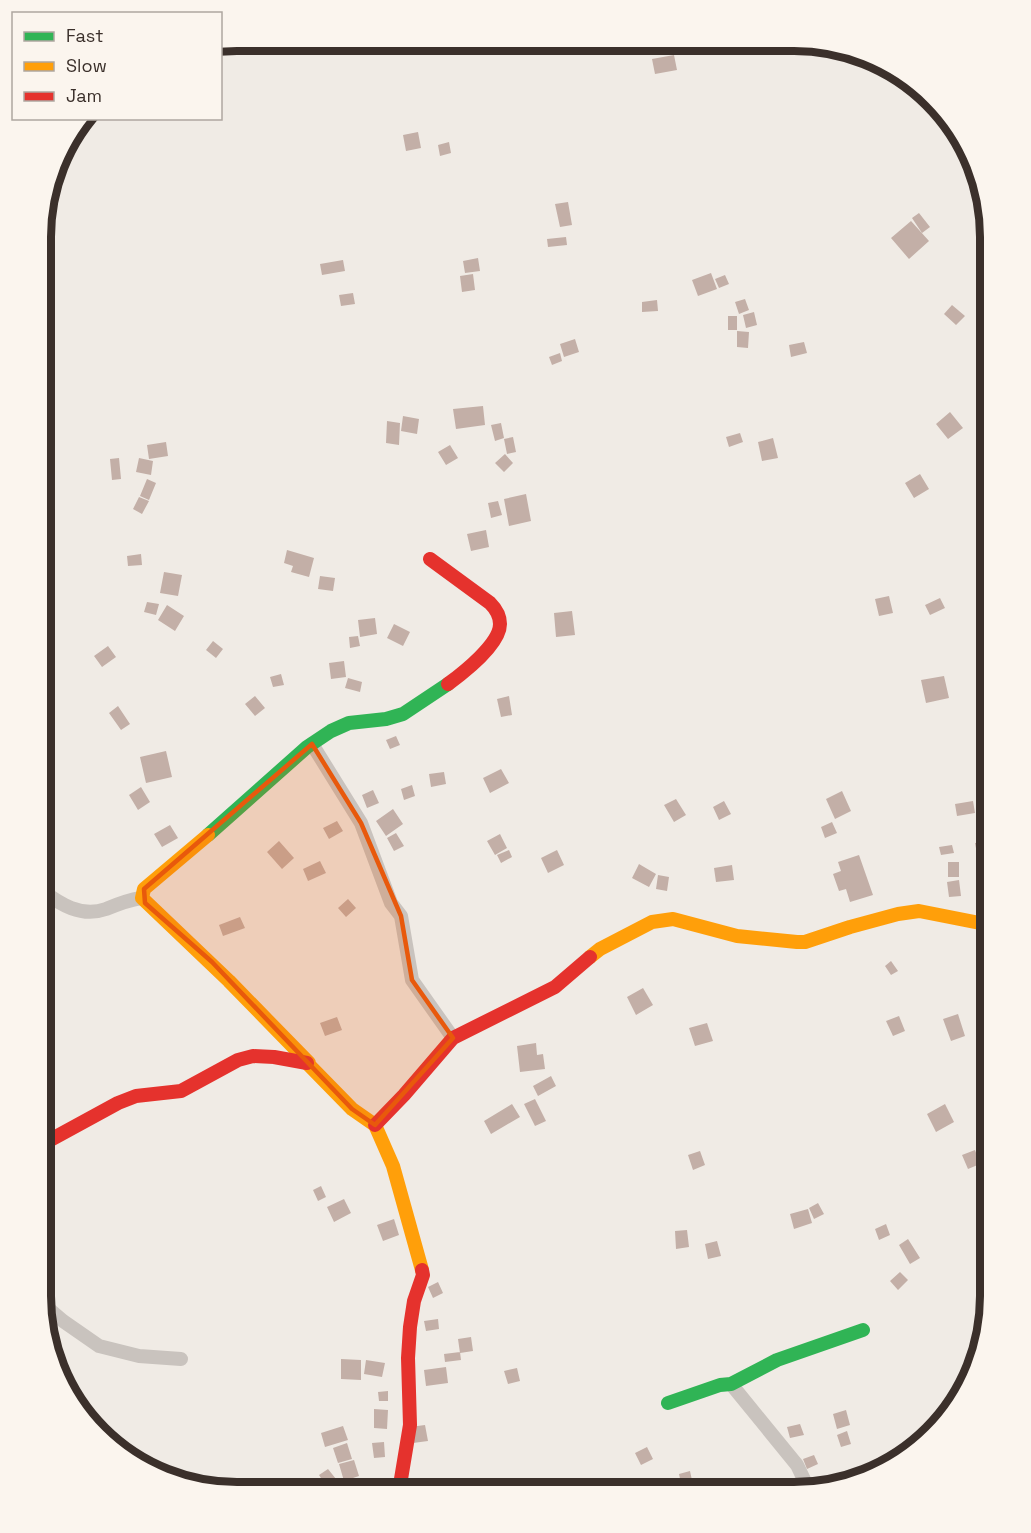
<svg xmlns="http://www.w3.org/2000/svg" width="1031" height="1533" viewBox="0 0 1031 1533" font-family="'Space Grotesk',sans-serif">
<style>
.building{fill:#c3afa7}
.lines{fill:none;stroke-linecap:round;stroke-linejoin:round}
.street{stroke:#c9c3be;stroke-width:14}
.fast{stroke:#30b455;stroke-width:14}
.slow{stroke:#ff9f0a;stroke-width:14}
.jam{stroke:#e5322d;stroke-width:14}
.marked{fill:#e8590c;fill-opacity:0.2;stroke:#e8590c;stroke-width:4.5;stroke-linejoin:round}
.rim{fill:none;stroke:#3b302b;stroke-width:8}
</style>
<rect width="100%" height="100%" fill="#f0ebe5"/>
<path class="building" d="M674,55l3,15 -22,4 -3,-15z
M418,132l3,16 -15,3 -3,-16z
M449,142l2,11 -11,3 -2,-11z
M568,202l4,23 -12,2 -5,-23z
M919,213l11,14 -8,6 -10,-15z
M911,221l18,20 -20,18 -18,-21z
M566,237l1,8 -19,2 -1,-8z
M478,258l2,13 -15,2 -2,-12z
M343,260l2,11 -23,4 -2,-11z
M711,273l6,16 -19,7 -6,-16z
M473,274l2,16 -13,2 -2,-16z
M725,275l4,9 -10,4 -4,-9z
M353,293l2,11 -14,2 -2,-11z
M745,299l4,11 -10,4 -4,-12z
M657,300l1,11 -16,1v-10z
M952,305l13,11 -9,9 -12,-11z
M754,312l3,13 -11,3 -3,-13z
M728,316h9v14h-9z
M737,331l12,1 -1,16 -11,-1z
M575,339l4,13 -15,5 -4,-13z
M804,342l3,11 -16,4 -2,-12z
M560,353l2,8 -10,4 -3,-8z
M483,406l2,19 -29,4 -3,-20z
M950,412l13,16 -15,11 -12,-15z
M403,416l16,3 -2,15 -16,-3z
M387,421l13,2 -1,22 -13,-2z
M501,423l3,15 -9,3 -4,-16z
M740,433l3,9 -14,5 -3,-10z
M513,437l3,15 -9,2 -3,-15z
M773,438l5,20 -16,3 -4,-19z
M166,442l2,14 -19,3 -2,-14z
M450,445l8,13 -12,7 -8,-13z
M505,454l8,9 -9,9 -9,-9z
M119,458l2,21 -9,1 -2,-21z
M139,458l14,3 -2,14 -15,-3z
M920,474l9,15 -15,9 -9,-15z
M147,479l9,4 -7,17 -9,-4z
M526,494l5,27 -22,5 -5,-27z
M139,497l10,4 -7,13 -9,-5z
M498,501l4,14 -11,3 -3,-15z
M486,530l3,17 -18,4 -4,-17z
M287,550l27,8 -5,19 -18,-5 2,-6 -9,-3z
M141,554l1,11 -14,1 -1,-10z
M164,572l18,3 -4,21 -18,-3z
M320,576l15,2 -2,13 -15,-2z
M889,596l4,17 -14,3 -4,-17z
M940,598l5,10 -15,7 -5,-10z
M147,602l12,2 -3,11 -12,-3z
M167,605l17,11 -9,15 -17,-11z
M572,611l3,24 -19,2 -2,-24z
M375,618l2,16 -17,3 -2,-17z
M394,624l16,8 -7,14 -16,-8z
M358,636l2,10 -10,2 -1,-11z
M213,641l10,8 -7,9 -10,-8z
M108,646l8,11 -14,10 -8,-11z
M344,661l2,16 -15,2 -2,-16z
M281,674l3,11 -11,2 -3,-10z
M944,676l5,22 -23,5 -5,-23z
M348,678l14,4 -2,10 -15,-4z
M255,696l10,12 -10,8 -10,-12z
M509,696l3,19 -11,2 -4,-18z
M118,706l12,18 -9,6 -12,-17z
M396,736l4,9 -10,4 -4,-9z
M166,751l6,26 -26,6 -6,-26z
M501,769l8,14 -19,10 -7,-15z
M444,772l2,12 -15,3 -2,-13z
M412,785l3,11 -11,4 -3,-11z
M141,787l9,15 -12,8 -9,-15z
M373,790l6,13 -12,5 -5,-13z
M842,791l9,20 -16,8 -9,-20z
M676,799l10,16 -12,7 -10,-17z
M724,801l7,13 -12,6 -6,-13z
M973,801l2,12 -18,3 -2,-12z
M393,809l10,15 -17,12 -10,-15z
M990,817v23l-6,1 -5,-22z
M337,821l6,10 -14,8 -6,-11z
M832,822l5,11 -12,5 -4,-11z
M170,825l8,13 -16,9 -8,-13z
M396,833l8,13 -10,5 -7,-13z
M500,834l7,14 -12,7 -8,-14z
M279,841l15,17 -12,11 -15,-17z
M990,841v22l-11,1 -4,-21z
M952,845l2,8 -13,2 -2,-8z
M509,850l3,7 -11,6 -4,-8z
M557,850l7,15 -16,8 -7,-15z
M859,855l14,40 -23,7 -4,-13 -7,2 -6,-17 8,-3 -3,-9z
M320,861l6,12 -18,8 -5,-12z
M948,862h11v15h-11z
M639,864l17,10 -7,13 -17,-9z
M732,865l2,15 -18,2 -2,-14z
M990,874v17l-5,1 -2,-17z
M658,875l11,2 -2,14 -11,-2z
M959,880l2,16 -12,1 -2,-15z
M348,899l8,9 -10,9 -8,-9z
M240,917l5,11 -22,8 -4,-11z
M891,961l7,10 -7,4 -6,-9z
M643,988l10,17 -17,10 -9,-18z
M958,1014l7,22 -14,5 -8,-22z
M899,1016l6,15 -12,5 -7,-15z
M337,1017l5,13 -17,6 -5,-13z
M707,1023l6,18 -18,5 -6,-18z
M536,1043l1,12 6,-1 2,15 -25,3 -3,-26z
M551,1076l5,10 -18,10 -5,-10z
M535,1099l11,22 -11,5 -11,-22z
M512,1104l8,13 -29,17 -7,-13z
M945,1104l9,18 -18,10 -9,-18z
M975,1150l5,14 -12,5 -6,-14z
M700,1151l5,14 -12,5 -5,-15z
M321,1186l5,11 -8,4 -5,-11z
M344,1199l7,14 -17,9 -7,-15z
M818,1203l6,11 -10,5 -5,-11z
M808,1209l4,14 -18,6 -4,-15z
M394,1219l5,16 -16,6 -6,-16z
M886,1224l4,11 -11,5 -4,-11z
M687,1230l2,17 -13,2 -1,-18z
M908,1239l12,19 -10,6 -11,-19z
M717,1241l4,15 -13,3 -3,-15z
M900,1272l8,8 -10,10 -8,-9z
M438,1282l5,11 -10,5 -5,-11z
M438,1319l1,10 -13,2 -2,-10z
M471,1337l2,14 -13,2 -2,-14z
M460,1352l1,8 -16,2 -1,-8z
M341,1359l20,1v20l-20,-1z
M366,1360l19,3 -3,14 -18,-3z
M446,1367l2,16 -22,3 -2,-16z
M517,1368l3,13 -12,3 -4,-13z
M388,1391v10h-9l-1,-9z
M374,1409l14,1 -1,19 -13,-1z
M846,1410l4,15 -13,4 -4,-15z
M800,1424l4,11 -14,3 -3,-11z
M425,1425l3,16 -15,2 -3,-16z
M343,1426l5,14 -23,7 -4,-14z
M847,1431l4,13 -10,3 -4,-12z
M384,1442l1,15 -11,1 -2,-15z
M347,1443l5,16 -14,4 -5,-15z
M647,1447l6,12 -12,6 -6,-12z
M814,1455l4,9 -11,5 -4,-10z
M354,1460l5,16 -15,5 -5,-17z
M328,1469l8,10 -10,7 -7,-11z
M690,1471l3,14 -11,3 -3,-14z"/>
<g class="lines">
<path class="street" d="M312,744l49,79 30,80 10,13 11,64 41,58
M41,890c19,14 40,28 65,19 12,-5 22,-9 35,-11
M42,1303l21,18 36,25 40,10 42,3
M731,1384l66,81 12,25"/>
<path class="fast" d="M208,835l99,-88 24,-16 18,-8 37,-4 17,-5 45,-30
M668,1403l52,-18 11,-1 46,-24 86,-30"/>
<path class="slow" d="M208,835l-64,54 -2,9 87,83 80,82
M590,957l10,-8 52,-27 21,-3 64,17 60,6h8l45,-15 48,-13 21,-3 71,14
M307,1063l45,46 23,16 18,41 29,104"/>
<path class="jam" d="M430,559l60,44c5,5 10,13 10,21 0,20 -37,49 -52,60
M375,1125l29,-30 49,-57 102,-51 35,-30
M41,1145l77,-42 18,-7 45,-5 57,-31 15,-4 21,1 33,6
M399,1491l11,-66 -2,-67 2,-31 4,-26 9,-26 -1,-5"/>
</g>
<path class="marked" d="M312,744l49,79 40,93 11,64 41,58 -78,87 -23,-16 -140,-147 -67,-59 -1,-14z"/>
<path d="M0 0H1031V1533H0ZM237 51H794A186 186 0 0 1 980 237V1296A186 186 0 0 1 794 1482H237A186 186 0 0 1 51 1296V237A186 186 0 0 1 237 51Z" fill="#fbf5ee" fill-rule="evenodd"/>
<path class="rim" d="M237 51H794A186 186 0 0 1 980 237V1296A186 186 0 0 1 794 1482H237A186 186 0 0 1 51 1296V237A186 186 0 0 1 237 51Z"/>
<rect x="12" y="12" width="210" height="108" fill="#fbf5ee" stroke="#aea6a0" stroke-width="1.5"/>
<rect x="24" y="32" width="30" height="9" fill="#30b455" stroke="#aea6a0" stroke-width="1.5"/>
<text x="66" y="42" font-size="18" fill="#3b302b">Fast</text>
<rect x="24" y="62" width="30" height="9" fill="#ff9f0a" stroke="#aea6a0" stroke-width="1.5"/>
<text x="66" y="72" font-size="18" fill="#3b302b">Slow</text>
<rect x="24" y="92" width="30" height="9" fill="#e5322d" stroke="#aea6a0" stroke-width="1.5"/>
<text x="66" y="102" font-size="18" fill="#3b302b">Jam</text>
</svg>
